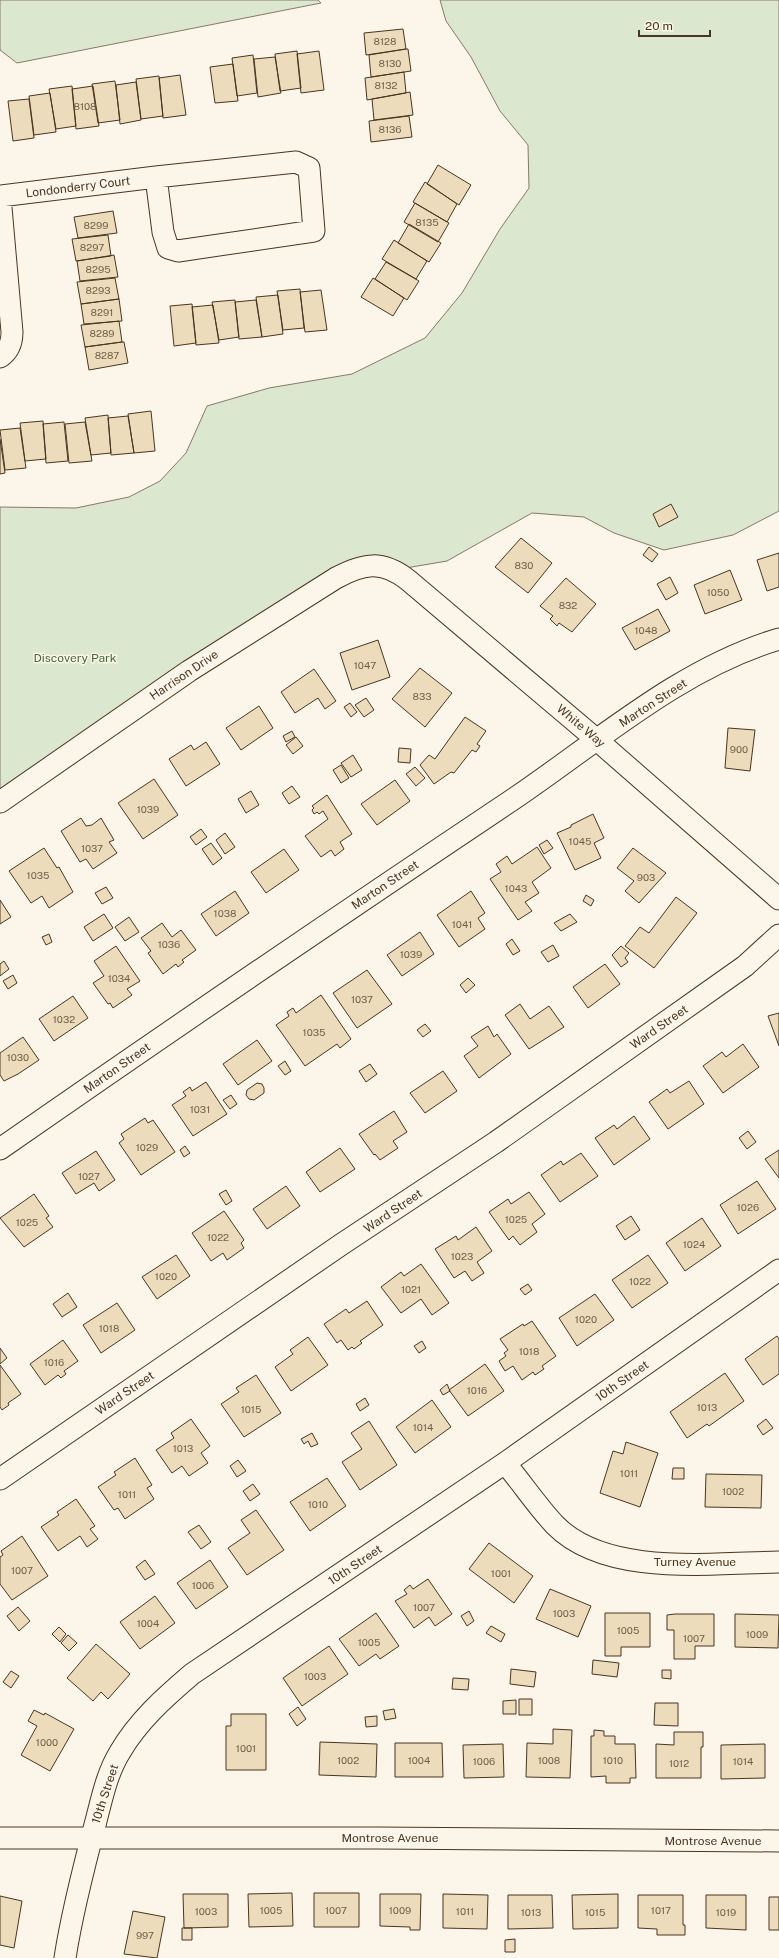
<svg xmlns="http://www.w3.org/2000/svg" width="779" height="1958" viewBox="0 0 779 1958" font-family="'Public Sans',sans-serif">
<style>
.green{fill:#dce7d0;stroke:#887966}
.building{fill:#ecdcbc;stroke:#4a3520}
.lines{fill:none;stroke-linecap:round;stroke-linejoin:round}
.minor-casing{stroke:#4a3520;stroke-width:23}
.minor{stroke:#fbf6e9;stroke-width:21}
.labels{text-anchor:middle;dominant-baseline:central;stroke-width:3;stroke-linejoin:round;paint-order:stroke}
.number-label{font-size:10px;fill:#725f47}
.street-label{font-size:12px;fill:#4a3520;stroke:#fbf6e9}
.park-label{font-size:12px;fill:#436837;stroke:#fbf6e9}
</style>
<rect width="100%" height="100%" fill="#fbf6e9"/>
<path class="green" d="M0,0h318l3,3 -304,60 -17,-13z
M440,0h339v511l-46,24 -69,15 -50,-17 -30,-16 -52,-4 -85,48 -53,9 -18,-4 -376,231v-290l76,1 53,-11 31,-16 26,-28 21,-47 62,-18 83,-14 73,-36 37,-45 38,-64 29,-41 -1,-43 -28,-34 -29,-54 -25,-36z"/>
<path class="building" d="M403,29l3,20 -40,6 -2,-22z
M406,49h2l3,22 -40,6 -2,-22z
M297,51l4,37 -21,3 -5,-37z
M319,51l5,39 -23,3 -4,-39z
M253,55l4,38 -20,3 -5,-38z
M275,57l6,36 -23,4 -4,-38z
M233,64l5,37 -23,2 -5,-36z
M404,72l2,21 -39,7 -2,-22z
M180,75l6,40 -23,3 -4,-40z
M159,76l4,40 -22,3 -5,-40z
M115,81l5,39 -22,3 -6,-39z
M136,82l5,38 -21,4 -4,-39z
M72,86l4,40 -20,3 -7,-40z
M93,86l6,40 -23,3 -4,-40z
M410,92l3,23 -39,5 -2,-21z
M50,93l6,39 -22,3 -5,-39z
M29,99l5,39 -21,3 -5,-40z
M409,116l3,21 -41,5 -2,-21z
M438,165l33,20 -12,20 -32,-21z
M425,182l32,22 -10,18 -34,-20z
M415,203l34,20 -11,19 -34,-20z
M113,211l4,22 -39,5 -4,-21z
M409,224l32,19 -12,19 -31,-19z
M108,235l3,21 -35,5 -4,-22z
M394,240l33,21 -11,18 -34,-20z
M114,255l4,22 -38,4 -3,-20z
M386,262l33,19 -12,19 -32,-21z
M115,278l4,21 -38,5 -4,-22z
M373,278l31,20 -11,18 -32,-19z
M300,289l4,39 -21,2 -6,-39z
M321,290l6,40 -22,2 -5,-40z
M278,295l5,39 -21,3 -6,-40z
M119,299l3,22 -38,3 -3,-20z
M235,300l4,37 -20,3 -7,-38z
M256,300l6,37 -23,2 -4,-37z
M192,304l4,39 -22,3 -4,-40z
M213,305l6,38 -23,2 -4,-38z
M119,321l3,21 -37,5 -4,-22z
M122,342h2l4,21 -39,7 -4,-23z
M151,411l4,40 -21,2 -6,-39z
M108,415l3,38 -20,2 -6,-37z
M128,416l6,37 -23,2 -3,-37z
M43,421l3,38 -21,2 -5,-38z
M64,422l4,39 -22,2 -3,-39z
M85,422l7,39 -23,2 -4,-39z
M20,428l6,40 -21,2 -5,-40z
M0,439l5,34 -5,1z
M671,504l7,13 -19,10 -6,-13z
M521,538l31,25 -24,30 -33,-26z
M649,547l9,7 -6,8 -9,-7z
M779,553v34l-12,4 -10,-31z
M730,570l12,30 -37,14 -11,-29z
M670,577l8,16 -12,7 -9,-16z
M566,578l30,26 -24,28 -13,-9 -2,3 -7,-7 3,-3 -13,-10z
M658,609l12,22 -35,19 -13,-22z
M378,640l12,37 -38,13 -12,-37z
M420,668l32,25 -27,34 -33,-28z
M314,669l22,32 -11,8 -7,-11 -23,15 -14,-21z
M366,698l8,12 -10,7 -9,-12z
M350,703l7,9 -6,5 -7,-10z
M259,706l14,22 -32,22 -15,-22z
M465,717l21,14 -9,13 3,2 -4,6 -4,-2 -18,23 -3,-1 -17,12 -14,-19 9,-10 6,4z
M728,728l27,2 -5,41 -25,-3z
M292,731l3,6 -9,5 -3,-6z
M296,737l7,9 -10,8 -7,-9z
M206,742l14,22 -34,22 -17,-27 22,-14 3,5z
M399,748l12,1 -1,14 -12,-1z
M353,755l9,15 -11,7 -10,-14z
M341,765l8,13 -8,5 -8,-13z
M415,767l10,11 -9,8 -10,-12z
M154,779l24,36 -35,24 -25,-36z
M395,780l15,21 -33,24 -16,-21z
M292,786l8,11 -11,7 -7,-11z
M251,791l8,14 -13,8 -8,-14z
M327,795l25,39 -12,8 4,7 -9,7 -4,-6 -10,7 -16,-21 23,-17 -5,-8 -4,3 -2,-2 -3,2 -2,-4 2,-2 -2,-2z
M593,814l11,24 -10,5 7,15 -26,12 -18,-37 14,-6v-2z
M81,818l5,8 6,-1 9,-7 13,22 -5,2 8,11 -24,16 -7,-10 -6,3 -19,-31z
M201,829l6,8 -11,8 -6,-8z
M225,833l10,14 -10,7 -9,-14z
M547,840l6,8 -9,6 -5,-9z
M211,843l11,15 -9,7 -11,-16z
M537,847l14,21 -19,14 7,11 -14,9 7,9 -14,9 -28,-41 11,-7 -5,-8 11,-8 5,8z
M44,848l13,20 2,-1 14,25 -24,16 -7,-12 -11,7 -22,-32z
M633,848l33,25 -27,30 -14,-12 9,-10 -17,-13z
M284,849l15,21 -33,23 -15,-21z
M106,887l7,11 -11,6 -7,-11z
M235,891l14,22 -33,23 -15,-22z
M471,891l14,22 -7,5 7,11 -26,18 -22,-32z
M586,895l8,5 -3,6 -8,-5z
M676,897l21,16 -43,55 -29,-22 15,-19 9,6z
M0,900l11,17 -11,7z
M104,914l9,14 -20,13 -9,-14z
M570,914l7,8 -16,9 -7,-8z
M129,917l10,15 -14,9 -10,-14z
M162,923l10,14 9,-7 15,20 -14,10 2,2 -6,5 -2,-3 -13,10 -15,-21 3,-2 -10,-13z
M420,932l14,22 -32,22 -15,-21z
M49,934l3,8 -6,3 -4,-8z
M512,939l8,12 -7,4 -7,-11z
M553,945l6,11 -11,6 -7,-10z
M116,946l24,35 -13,8 5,6 -19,13 -3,-5 -2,1 -15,-21 11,-7 -10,-15z
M621,946l8,7 -4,5 3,4 -7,5 -9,-12z
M4,961l5,8 -9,7v-12z
M605,964l15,20 -32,24 -15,-21z
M367,970l25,34 -35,24 -24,-35z
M13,975l4,8 -9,6 -5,-8z
M468,978l7,7 -9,8 -6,-8z
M321,995l30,44 -11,9 -3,-4 -32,22 -29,-41 13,-9 -2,-4 6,-4 3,5z
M73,996l15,22 -34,23 -15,-22z
M520,1004l10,15 19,-13 15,21 -35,22 -24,-34z
M779,1013v33l-11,-30z
M425,1024l6,7 -8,6 -6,-7z
M488,1026l6,11 3,-3 14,20 -32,24 -15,-22 14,-10 -7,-9z
M23,1037l16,23 -21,14 -14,7 -4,-6v-22z
M257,1040l15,21 -34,24 -15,-21z
M743,1044l16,23 -36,26 -20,-27 19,-14 4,5z
M285,1061l6,10 -6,4 -7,-9z
M370,1064l7,10 -11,8 -7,-11z
M443,1071l14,20 -32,22 -15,-20z
M689,1081l15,23 -36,25 -19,-27 18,-13 3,4z
M206,1082l21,32 -34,22 -21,-31 14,-9 -3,-4 7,-5 2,4z
M257,1083l5,1 2,4v5l-10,7 -5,-1 -3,-4 1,-5z
M231,1095l6,9 -7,5 -7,-9z
M394,1111l13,21 -14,9 5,7 -18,12 -5,-6 -1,1 -15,-21z
M634,1116l16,23 -36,26 -19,-27 19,-13 3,4z
M145,1118l3,5 5,-3 22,32 -34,23 -22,-32 5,-4 -3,-5z
M748,1131l8,11 -9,7 -8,-11z
M185,1146l5,7 -6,4 -4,-7z
M340,1148l15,21 -35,23 -14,-20z
M779,1150v28l-14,-19z
M96,1151l19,29 -16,11 -5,-8 -18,11 -14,-21z
M581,1153l17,23 -38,26 -19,-27 20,-14 2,4z
M757,1181l19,28 -38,25 -18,-29z
M286,1186l14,20 -33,23 -14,-20z
M226,1190l6,11 -6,4 -7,-11z
M529,1192l16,22 -13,10 5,8 -17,13 -7,-9 -4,4 -20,-28 19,-13 3,5z
M34,1194l15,22 -3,2 7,9 -29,20 -24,-29z
M224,1211l20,29 -3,3 3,5 -17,12 -4,-7 -12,8 -19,-28z
M631,1216l9,14 -15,10 -9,-14z
M702,1218l19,28 -36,25 -19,-28z
M476,1227l16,24 -15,11 7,11 -12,8 -7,-10 -11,7 -19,-29 21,-13 2,4z
M176,1255l14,21 -33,23 -15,-22z
M648,1255l20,28 -36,25 -20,-28z
M421,1264l28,39 -17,12 -11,-16 -20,14 -20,-26 20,-15 3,4z
M528,1284l4,6 -7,5 -5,-6z
M68,1293l9,14 -15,10 -9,-13z
M595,1294l19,26 -37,26 -18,-28z
M367,1301l16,24 -23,16 2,2 -8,6 -2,-2 -4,3 -7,-10 -4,3 -13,-19 22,-15 3,4z
M117,1303l18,27 -34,23 -18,-28z
M532,1321l24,35 -14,10 2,3 -9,6 -2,-3 -11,8 -9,-14 -8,5 -6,-10 7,-5 -2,-3 4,-3 -8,-11 23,-15 1,2z
M777,1336l2,3v35l-16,11 -18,-26z
M308,1337l20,28 -37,26 -16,-24 18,-13 -3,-4z
M63,1340l15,21 -14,10 2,3 -5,4 -3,-3 -13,10 -15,-21z
M422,1341l4,7 -7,5 -5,-7z
M0,1348l7,10 -7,6z
M485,1364l19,27 -36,25 -19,-26z
M0,1365l21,29 -13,9 1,2 -7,5 -2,-3z
M725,1373l19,28 -35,25 -2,-2 -20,14 -17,-26z
M256,1375l25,38 -37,24 -23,-33 18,-12 -3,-4z
M447,1384l3,7 -7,4 -3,-5z
M365,1398l4,7 -9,6 -4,-7z
M432,1400l19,27 -36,26 -19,-26z
M191,1419l19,27 -9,7 7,10 -19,13 -7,-10 -10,7 -16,-23 18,-12 -3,-5z
M766,1419l7,9 -10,7 -6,-9z
M369,1421l28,44 -37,25 -18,-28 20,-13 -11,-16z
M312,1433l6,11 -7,3 -3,-6 -4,3 -3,-5z
M626,1442l32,11 -18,54 -40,-14 13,-42 10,3z
M135,1458l17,27 -5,3 7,11 -29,20 -7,-11 -4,2 -16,-23 18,-12 -2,-3z
M238,1460l8,11 -9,6 -7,-11z
M673,1468h11v11h-12z
M706,1474l56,1 -1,33 -56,-1z
M327,1478l19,28 -36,25 -20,-29z
M253,1484l7,10 -10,7 -7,-10z
M76,1499l19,27 -5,3 8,10 -11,8 -7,-11 -22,15 -17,-24 18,-12 -2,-3z
M256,1510l28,40 -37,25 -19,-27 22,-15 -9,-13z
M199,1525l12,17 -10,7 -13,-17z
M22,1536l26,40 -36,24 -12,-16v-27l3,-2 -2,-4z
M489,1543l44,33 -19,27 -45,-34z
M145,1560l10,14 -10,6 -9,-13z
M210,1560l18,27 -32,22 -19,-26z
M428,1579l24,35 -17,12 -6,-9 -15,11 -19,-27 12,-7 -3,-4 6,-5 3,4z
M550,1589l41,17 -13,31 -42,-18z
M155,1596l20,27 -35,26 -20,-27z
M18,1607l12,14 -11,10 -12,-15z
M469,1611l5,10 -7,5 -6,-10z
M376,1613l23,33 -19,13 -4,-5 -17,12 -20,-27z
M605,1613h45v34h-29v9h-16z
M675,1614h39v32h-19v13h-21v-29h-7v-15z
M735,1614l44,1 -1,33 -43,-1z
M491,1626l14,8 -4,8 -15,-9z
M59,1627l7,7 -6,8 -8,-8z
M68,1635l9,8 -8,8 -8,-8z
M96,1644l34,30 -22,25 -7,-7 -8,9 -26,-23z
M329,1646l19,28 -46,32 -19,-28z
M593,1660l26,3 -2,14 -25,-3z
M511,1669l25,3 -2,15 -24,-3z
M662,1670h9v9l-9,-1z
M11,1671l8,5 -8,12 -8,-6z
M453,1678l16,1 -1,11 -16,-1z
M519,1699h13v16h-13z
M516,1700v14h-13v-13z
M655,1703h23v23l-24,-1z
M298,1707l8,12 -9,7 -8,-12z
M394,1709l2,9 -11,2 -2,-9z
M34,1710l10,5 1,-2 29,16 -24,42 -29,-16 16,-29 -9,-5z
M231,1714h35v56h-40v-44h5z
M377,1716v10l-11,1 -1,-10z
M553,1729l19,1 -2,48 -44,-1 1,-34 26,1z
M594,1730l10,1v5h11v8h20l1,34h-6v5h-24v-7l-15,1v-41h3z
M674,1732h29v15h-2v31h-45v-34l18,1z
M320,1742l57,2 -1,33 -57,-2z
M395,1743h47l1,34h-48z
M503,1744l1,33 -40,1 -1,-33z
M765,1744v34l-44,1v-34z
M292,1893l1,33 -44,1 -1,-33z
M314,1893h45v34h-45z
M183,1894h45v33l-44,1z
M380,1894h41l-1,36h-10v-3l-30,-1z
M443,1894l45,1 -1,34 -44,-1z
M618,1894v34l-45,1 -1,-34z
M508,1895h44l1,33 -45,1z
M638,1895h45v30h2v10h-28v-6l-19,-1z
M706,1895h40v35l-40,-2z
M0,1896l22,5 -8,47 -14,-3z
M769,1897h10v33h-10z
M133,1911l32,6 -8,41 -33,-4z
M182,1928h10v12h-10z
M515,1939v13h-10v-12z"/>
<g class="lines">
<g class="minor-casing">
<path id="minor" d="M296,162l13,6 5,63 -136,20 -10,-3 -5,-16 -7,-55z
M0,196l156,-19
M0,357c9,-6 12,-14 12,-25l-12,-136
M0,802l189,-131 147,-93c28,-15 46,-18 72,2l189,160 182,159
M0,1149c171,-119 343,-236 515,-351 84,-57 166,-130 264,-159
M505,1463c17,20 32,43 50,62 51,52 157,38 224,37
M0,1479l342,-235 154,-102 249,-176 34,-31
M0,1838h376l403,3
M65,1958c7,-46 19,-92 31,-137 6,-23 11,-48 24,-69 18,-31 45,-55 72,-78l313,-211 274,-193"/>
</g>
<use href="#minor" class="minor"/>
</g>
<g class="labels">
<g class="number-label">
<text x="385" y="41">8128</text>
<text x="390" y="63">8130</text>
<text x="386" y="85">8132</text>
<text x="85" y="106">8108</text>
<text x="390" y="129">8136</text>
<text x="427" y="222">8135</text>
<text x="96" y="225">8299</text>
<text x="92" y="247">8297</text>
<text x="98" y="269">8295</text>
<text x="98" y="290">8293</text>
<text x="102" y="312">8291</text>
<text x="102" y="333">8289</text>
<text x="107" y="355">8287</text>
<text x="524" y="565">830</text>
<text x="718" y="592">1050</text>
<text x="568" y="605">832</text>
<text x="646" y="630">1048</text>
<text x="365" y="665">1047</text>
<text x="422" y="696">833</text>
<text x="739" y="749">900</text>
<text x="148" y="809">1039</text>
<text x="580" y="841">1045</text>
<text x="92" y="848">1037</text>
<text x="38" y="875">1035</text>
<text x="646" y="877">903</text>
<text x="516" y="888">1043</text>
<text x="225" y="913">1038</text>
<text x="462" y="924">1041</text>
<text x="169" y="944">1036</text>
<text x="411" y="954">1039</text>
<text x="119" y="978">1034</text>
<text x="362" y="999">1037</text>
<text x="64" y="1019">1032</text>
<text x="314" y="1032">1035</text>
<text x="18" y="1057">1030</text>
<text x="200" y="1109">1031</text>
<text x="147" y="1147">1029</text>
<text x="89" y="1176">1027</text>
<text x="748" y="1207">1026</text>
<text x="516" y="1219">1025</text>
<text x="27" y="1222">1025</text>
<text x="218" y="1237">1022</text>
<text x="694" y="1244">1024</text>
<text x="462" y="1256">1023</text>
<text x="166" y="1276">1020</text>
<text x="640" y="1281">1022</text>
<text x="411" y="1289">1021</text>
<text x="586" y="1319">1020</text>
<text x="109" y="1328">1018</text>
<text x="529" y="1351">1018</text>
<text x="54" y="1362">1016</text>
<text x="477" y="1390">1016</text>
<text x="707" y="1407">1013</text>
<text x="251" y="1409">1015</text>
<text x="423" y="1427">1014</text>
<text x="183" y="1448">1013</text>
<text x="629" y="1473">1011</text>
<text x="733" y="1491">1002</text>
<text x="127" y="1494">1011</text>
<text x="318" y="1504">1010</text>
<text x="22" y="1570">1007</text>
<text x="501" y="1573">1001</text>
<text x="203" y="1585">1006</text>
<text x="424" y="1607">1007</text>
<text x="564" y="1613">1003</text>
<text x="148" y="1623">1004</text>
<text x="628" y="1630">1005</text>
<text x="757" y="1634">1009</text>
<text x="694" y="1638">1007</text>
<text x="369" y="1642">1005</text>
<text x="315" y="1676">1003</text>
<text x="47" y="1742">1000</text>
<text x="246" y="1748">1001</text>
<text x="348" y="1760">1002</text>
<text x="419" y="1760">1004</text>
<text x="549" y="1760">1008</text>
<text x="613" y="1760">1010</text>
<text x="484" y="1761">1006</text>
<text x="743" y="1761">1014</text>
<text x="679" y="1763">1012</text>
<text x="271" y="1910">1005</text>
<text x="336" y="1910">1007</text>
<text x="400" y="1910">1009</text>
<text x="661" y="1910">1017</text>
<text x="206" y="1911">1003</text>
<text x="465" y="1911">1011</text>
<text x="531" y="1912">1013</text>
<text x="595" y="1912">1015</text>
<text x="726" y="1912">1019</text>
<text x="145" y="1935">997</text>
</g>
<g class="street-label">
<text transform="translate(78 187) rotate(-7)">Londonderry Court</text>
<text transform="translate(184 675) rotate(-34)">Harrison Drive</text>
<text transform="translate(653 703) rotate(-33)">Marton Street</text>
<text transform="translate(581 726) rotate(40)">White Way</text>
<text transform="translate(385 885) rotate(-34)">Marton Street</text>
<text transform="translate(659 1027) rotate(-35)">Ward Street</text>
<text transform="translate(117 1068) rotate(-35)">Marton Street</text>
<text transform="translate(393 1211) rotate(-34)">Ward Street</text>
<text transform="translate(622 1381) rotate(-35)">10th Street</text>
<text transform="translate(125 1393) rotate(-34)">Ward Street</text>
<text x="695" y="1562">Turney Avenue</text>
<text transform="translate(355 1565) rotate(-34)">10th Street</text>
<text transform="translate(105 1794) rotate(-72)">10th Street</text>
<text x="390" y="1838">Montrose Avenue</text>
<text x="713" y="1841">Montrose Avenue</text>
</g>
<g class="park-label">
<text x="75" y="658">Discovery Park</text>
</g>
</g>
<path d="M639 30v6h71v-6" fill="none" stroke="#4a3520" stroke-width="2"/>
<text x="645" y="30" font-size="12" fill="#4a3520" stroke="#fbf6e9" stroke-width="3" paint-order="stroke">20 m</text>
</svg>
